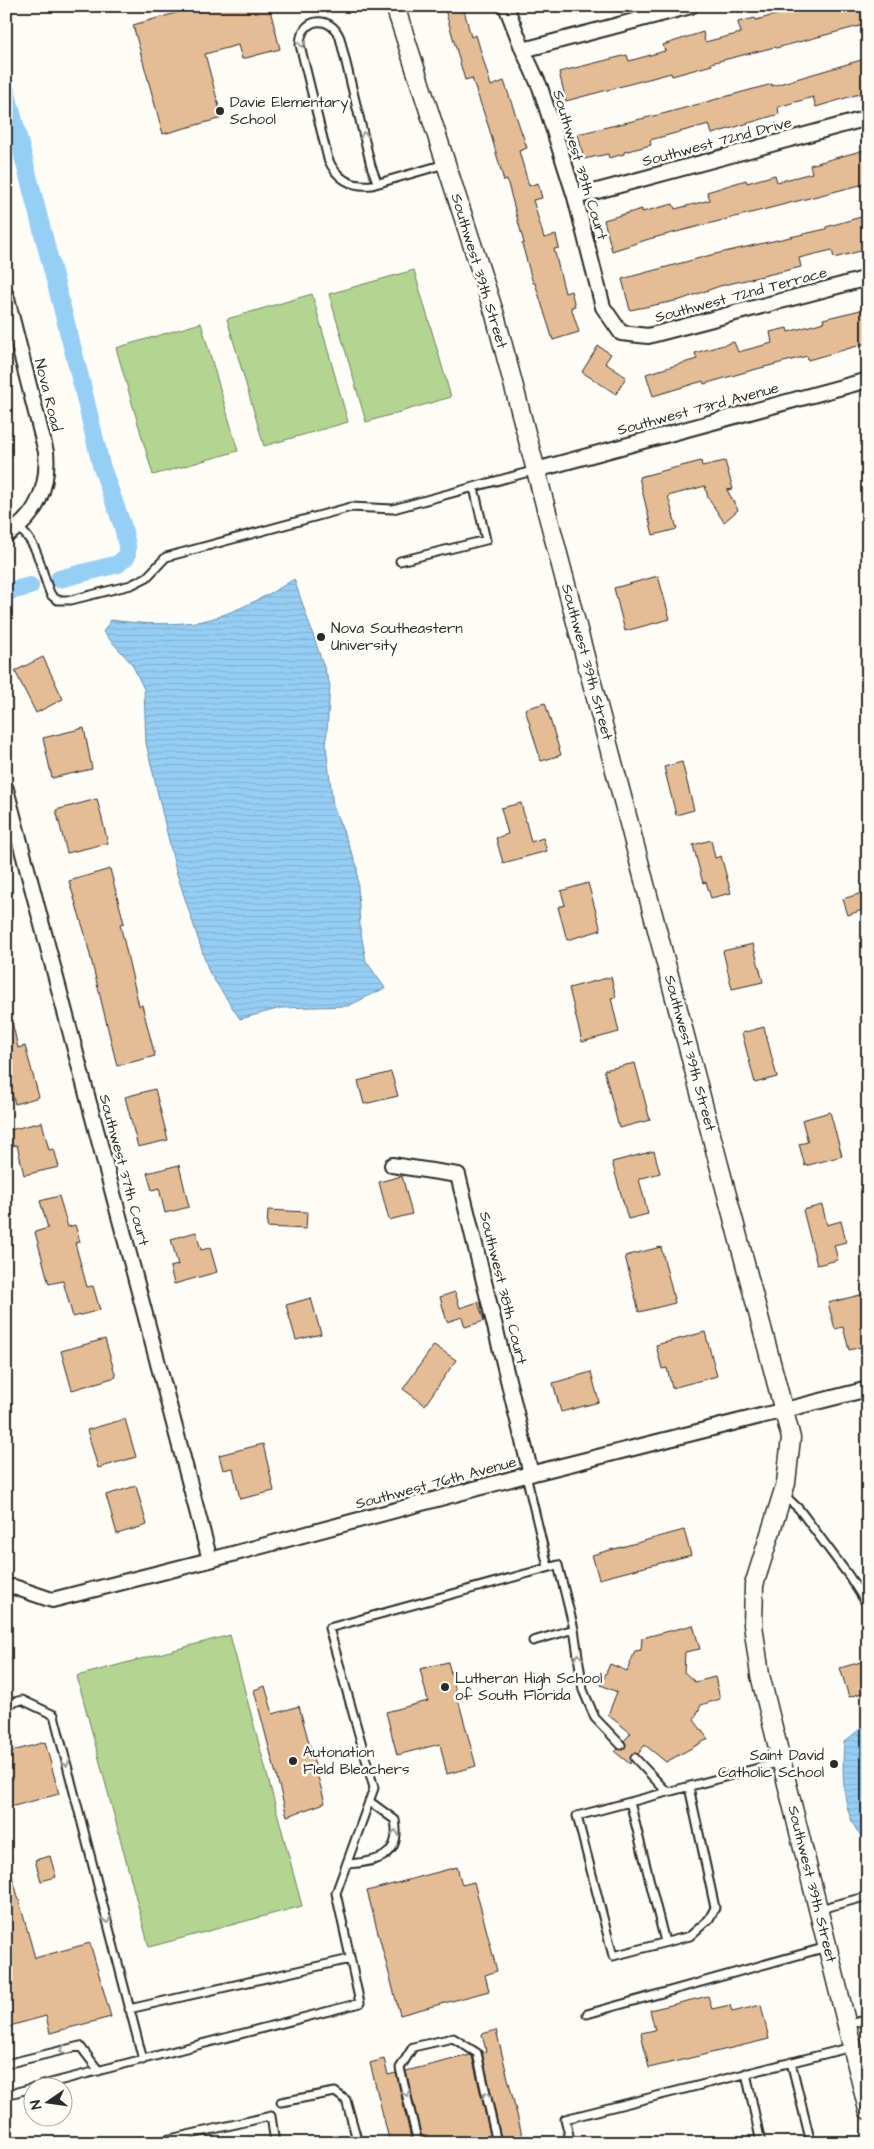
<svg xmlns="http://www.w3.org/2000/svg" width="874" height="2149" viewBox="0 0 874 2149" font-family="'Architects Daughter',sans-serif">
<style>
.garden{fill:#b2d590;stroke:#6e805e}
.water{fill:url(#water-rules);stroke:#6b8da4}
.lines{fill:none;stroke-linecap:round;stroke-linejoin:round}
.canal{stroke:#96cff5;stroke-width:18}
.building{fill:#e5bd95;stroke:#2b2b2b}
.service-casing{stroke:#2b2b2b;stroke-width:11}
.minor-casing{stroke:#2b2b2b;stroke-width:18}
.tertiary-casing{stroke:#2b2b2b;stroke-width:21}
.service{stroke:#fdfcf7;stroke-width:7}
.minor{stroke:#fdfcf7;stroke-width:14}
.tertiary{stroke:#fdfcf7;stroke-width:18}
.oneway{stroke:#9e9e9b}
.poi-dot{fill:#2b2b2b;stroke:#fdfcf7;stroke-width:2}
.labels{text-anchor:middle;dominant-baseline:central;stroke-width:5;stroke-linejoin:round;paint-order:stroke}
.poi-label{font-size:15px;fill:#2b2b2b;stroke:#fdfcf7;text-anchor:start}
.street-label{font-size:15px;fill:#2b2b2b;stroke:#fdfcf7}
</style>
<defs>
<pattern id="water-rules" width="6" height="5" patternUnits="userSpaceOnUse" patternTransform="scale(1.25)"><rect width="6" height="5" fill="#96cff5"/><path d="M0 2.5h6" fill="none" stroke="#81b2d2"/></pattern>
</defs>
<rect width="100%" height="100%" fill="#fdfcf7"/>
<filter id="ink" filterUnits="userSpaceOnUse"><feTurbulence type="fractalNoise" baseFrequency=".02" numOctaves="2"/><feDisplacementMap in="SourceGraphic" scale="10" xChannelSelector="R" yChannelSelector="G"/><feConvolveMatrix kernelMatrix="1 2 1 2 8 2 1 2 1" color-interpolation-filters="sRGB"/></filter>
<g filter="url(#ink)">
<path class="garden" d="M414,270l37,127 -85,25 -37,-128z
M312,294l36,128 -84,24 -37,-127z
M201,323l37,128 -85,24 -37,-127z
M230,1635l72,271 -153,41 -72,-271z"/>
<path class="water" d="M294,579l36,106 -4,61 7,60 24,60 3,62 6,33 19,27 -37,18 -67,2 -41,11 -31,-47 -33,-101 -30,-128 -2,-54 -12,-25 -29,-32 8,-12c28,4 56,5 85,2 27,-3 76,-28 98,-43z
M866,1724h2v118c-27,-19 -26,-71 -24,-100z"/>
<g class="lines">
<path class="canal" d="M6,90l76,295 19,80 22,62 4,19v10l-9,8 -59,15
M6,592l24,-6"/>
</g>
<path class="building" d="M201,6h68l11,43 -38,10 -4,-14 -33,9 17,64 -59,16 -30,-109z
M444,6h19l8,31 5,-2 15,51 13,-5 23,67 -8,3 10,35 9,-3 4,15 -9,2 11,38 12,-3 3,13 -5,1 11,44 6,-2 4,15 -4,1 8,25 -26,8 -18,-57h-2l-11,-39 2,-1 -17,-63 -3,1 -15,-53 -17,-50 -7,2z
M810,6h53l4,18 -91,24 -1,-1 -64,16 1,2 -40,11 -1,-3 -105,28 -7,-29 68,-17 2,6 36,-10 -2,-6 40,-13 2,10 36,-9 -3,-11 17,-4 1,2z
M868,58v32l-9,4 -43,13 -3,-10 -35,10 1,7 -67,20 -3,-10 -59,16 1,5 -27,7v2l-15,4 -1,-4 -24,5 -6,-25 88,-21 106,-29v2z
M868,149v34l-219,56 -37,12 -8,-31 38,-11v3l31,-8 2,5 35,-9 -3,-8 39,-12 1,3 28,-8 2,7 35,-9 -2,-8z
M868,215v34l-34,9 -2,-8 -33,8 2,9 -81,19 -40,14 -50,10 -8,-31 89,-24 115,-26v-2z
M865,309l3,12v22l-60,17 -1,-4 -58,15 -45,13 -1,-3 -50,15 -7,-22 51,-15 -2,-6 39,-11 4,10 34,-9 -2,-11 17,-4 1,4 36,-10 -1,-3z
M598,346l13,8 -6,9 21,14 -10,17 -34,-22z
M701,461l1,5 23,-5 8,28 -6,1 11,20 -14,12 -16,-24 -3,-12 -37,10 9,33 -24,6 -14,-58z
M658,576l12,43 -45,12 -11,-43z
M43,657l20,42 -27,14 -21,-42z
M545,703l16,52 -20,6 -16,-52z
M84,728l8,41 -40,9 -9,-40z
M682,762l12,48 -18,5 -12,-48z
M97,799l11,44 -41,10 -11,-43z
M521,803l10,39 12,-4 4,13 -44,12 -7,-25 12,-4 -7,-26z
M711,840l4,18 6,-2 10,37 -20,5 -5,-16 -3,1 -10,-38z
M110,869l14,54 -4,1 19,82 3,-1 13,51 -38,10 -32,-132 -16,-53z
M588,883l13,47 -34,10 -9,-33 7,-2 -4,-14z
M868,891v17l-20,7 -5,-16z
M753,944l10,38 -31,7 -9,-38z
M611,977l5,20 -5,1 8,34 -37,10 -13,-54z
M12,1021l6,27 7,-2 14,51 -24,7 -9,-34v-48z
M764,1027l13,50 -22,6 -13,-50z
M635,1063l15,57 -31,8 -15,-58z
M391,1072l7,24 -34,8 -6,-23z
M155,1089l13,51 -30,7 -13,-50z
M830,1112l12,44 -37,10 -6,-22 9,-2 -6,-22z
M42,1122l7,28 5,-1 5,18 -35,8 -7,-30 -11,2v-16z
M654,1151l6,22 -21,6 9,35 -20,5 -16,-57z
M179,1165l10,42 -24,6 -6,-25 -7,2 -5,-17z
M402,1176l10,38 -23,6 -10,-38z
M59,1196l9,31 7,-2 5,17 -5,1 12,44 6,-1 7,24 -27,7 -10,-36 -14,3 -14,-52 13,-4 -8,-27z
M822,1205l5,20 14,-4 5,21 -12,3 4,15 -21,5 -14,-55z
M268,1210l39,2 -1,17 -39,-2z
M196,1232l5,18 9,-2 7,24 -43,12 -4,-17 8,-2 -7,-26z
M661,1247l14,56 -36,9 -14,-56z
M455,1292l5,16 18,-6 6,19 -19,6 -3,-10 -15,5 -7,-25z
M868,1293v52l-19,5 -6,-23 -8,2 -7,-26z
M311,1298l10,36 -25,6 -10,-35z
M705,1332l12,44 -45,12 -5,-20 -5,1 -6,-24z
M105,1339l11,38 -44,13 -11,-39z
M434,1345l22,15 -31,45 -22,-16z
M591,1372l8,30 -38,10 -8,-29z
M125,1419l11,38 -38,11 -11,-38z
M263,1444l11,47 -34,8 -7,-31 -10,2 -4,-15z
M136,1486l11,39 -30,9 -11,-39z
M684,1530l7,25 -92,24 -7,-24z
M693,1625l7,24 -15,3 -1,20 11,10 20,-5 5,22 -19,6 -7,15 14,19 -42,23 -21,-17 -7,9 -7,1 -1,9 -15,-12 3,-3 7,-1 1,-4 -2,-3 7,-8 -23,-18 9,-23 -16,-7 9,-21 17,7 8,-20 6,-1 1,-12z
M868,1660v31l-19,6 -9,-29z
M448,1662l28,104 -29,8 -7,-30 -43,11 -11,-43 42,-11 -8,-32z
M265,1686l8,28 26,-8 26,97 -38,13 -33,-126z
M45,1742l14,52 -53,14v-55z
M50,1856l6,21 -15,4 -6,-21z
M457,1867l5,18 12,-3 23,89 -12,4 4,16 -89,24 -33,-124z
M6,1868h4l25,90 55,-15 21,74 -61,16 -4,-17 -40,11z
M708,1996l4,13 18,-4 2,7 29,-7 8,34 -120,29 -8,-35 14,-3 -5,-20z
M496,2030l28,113h-22l-20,-91 4,-1 -4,-17z
M470,2055l2,1 20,87h-69l-17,-72z
M384,2059l4,16 8,-2 16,70h-22l-20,-80z"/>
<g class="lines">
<g class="service-casing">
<path id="service" d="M377,182l-6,-16 -31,-128c-10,-25 -40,-20 -40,7l28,114c9,20 22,28 44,26l73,-21
M18,527c24,21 21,42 33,68l6,5h14l60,-15 16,-8 19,-20 185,-50 42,2 143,-39
M400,561l86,-21 -12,-52
M526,1475l22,92
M783,1494l16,15 50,67 19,30
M574,1629l9,61 12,28 26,27
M6,1704l16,-4 32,15 89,345
M635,1758l32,34
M689,1787l26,121 -6,11 -19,17 -77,20 -36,-140 204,-54
M630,1802l35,140
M347,1864c29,-2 55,-6 48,-44l-26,-19
M820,1909l48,-13
M129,2009l221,-50
M587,2014l240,-67
M847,2025l21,-6
M791,2062l20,81
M6,2064l74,-18 19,25
M746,2073l15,70
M39,2086l321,-83 -24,-110 38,-105 -45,-160 229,-63 16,64 -41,12
M6,2095l26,-7
M281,2102l54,-10 11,8 12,43
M152,2143l119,-27 4,27
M418,2143l-18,-75 13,-21 40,-9 24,15 20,90
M571,2143l-6,-24 287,-72"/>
</g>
<g class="minor-casing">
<path id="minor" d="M506,6l17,44 17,37 35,110 28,110 18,26 27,3 220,-58
M523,50l168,-44
M575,197l293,-79
M6,295l40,157c3,34 -9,66 -40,83
M536,470l332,-90
M6,789l204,771
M392,1165l66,10 73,299
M14,1587l38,13 158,-40 316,-85 342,-86"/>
</g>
<g class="tertiary-casing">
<path id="tertiary" d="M395,6l100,309 296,1123 -5,45 -32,102 -1,40 7,50 108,435"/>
</g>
<use href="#service" class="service"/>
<use href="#minor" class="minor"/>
<use href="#tertiary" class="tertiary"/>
</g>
<defs><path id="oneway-chevron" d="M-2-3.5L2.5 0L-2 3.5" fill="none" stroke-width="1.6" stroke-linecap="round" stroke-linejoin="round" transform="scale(1.25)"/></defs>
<g class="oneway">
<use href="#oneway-chevron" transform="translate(302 44) rotate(85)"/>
<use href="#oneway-chevron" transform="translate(364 135) rotate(-104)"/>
<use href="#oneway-chevron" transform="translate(578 1657) rotate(-98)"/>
<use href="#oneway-chevron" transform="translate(66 1763) rotate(76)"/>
<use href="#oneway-chevron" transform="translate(395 1833) rotate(-84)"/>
<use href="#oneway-chevron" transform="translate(107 1920) rotate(76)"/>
<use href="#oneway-chevron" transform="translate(63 2050) rotate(166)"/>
<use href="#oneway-chevron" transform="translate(406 2093) rotate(76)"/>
<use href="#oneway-chevron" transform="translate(486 2095) rotate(-103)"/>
</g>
</g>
<g class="poi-dot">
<circle cx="220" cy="111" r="5"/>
<circle cx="321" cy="637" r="5"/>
<circle cx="445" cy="1687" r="5"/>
<circle cx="293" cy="1761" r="5"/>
<circle cx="834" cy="1764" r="5"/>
</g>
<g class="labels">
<g class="poi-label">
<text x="230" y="102">Davie Elementary<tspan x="230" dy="17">School</tspan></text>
<text x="331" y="628">Nova Southeastern<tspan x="331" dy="17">University</tspan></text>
<text x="455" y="1678">Lutheran High School<tspan x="455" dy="17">of South Florida</tspan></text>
<text x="303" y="1752">Autonation<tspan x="303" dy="17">FIeld Bleachers</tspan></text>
<text x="824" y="1755" text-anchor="end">Saint David<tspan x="824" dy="17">Catholic School</tspan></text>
</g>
<g class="street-label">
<text transform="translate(717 142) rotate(-15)">Southwest 72nd Drive</text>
<text transform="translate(580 165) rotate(73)">Southwest 39th Court</text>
<text transform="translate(479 271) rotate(73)">Southwest 39th Street</text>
<text transform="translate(741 295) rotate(-15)">Southwest 72nd Terrace</text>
<text transform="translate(48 395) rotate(76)">Nova Road</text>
<text transform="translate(698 409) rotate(-15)">Southwest 73rd Avenue</text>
<text transform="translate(587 662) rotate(75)">Southwest 39th Street</text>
<text transform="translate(690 1053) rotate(75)">Southwest 39th Street</text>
<text transform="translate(124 1170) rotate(75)">Southwest 37th Court</text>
<text transform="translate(503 1288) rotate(76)">Southwest 38th Court</text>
<text transform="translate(436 1483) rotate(-15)">Southwest 76th Avenue</text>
<text transform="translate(812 1884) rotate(76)">Southwest 39th Street</text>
</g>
</g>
<rect width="874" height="2149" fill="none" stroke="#fdfcf7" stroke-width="25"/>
<rect x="12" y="12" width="849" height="2124" fill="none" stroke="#2b2b2b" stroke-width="2" filter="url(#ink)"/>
<g transform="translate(48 2102) rotate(257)"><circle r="24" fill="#fdfcf7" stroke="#a9a8a5"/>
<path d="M0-4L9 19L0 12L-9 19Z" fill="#2b2b2b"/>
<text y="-8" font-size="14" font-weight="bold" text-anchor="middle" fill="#2b2b2b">N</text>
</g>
</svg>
